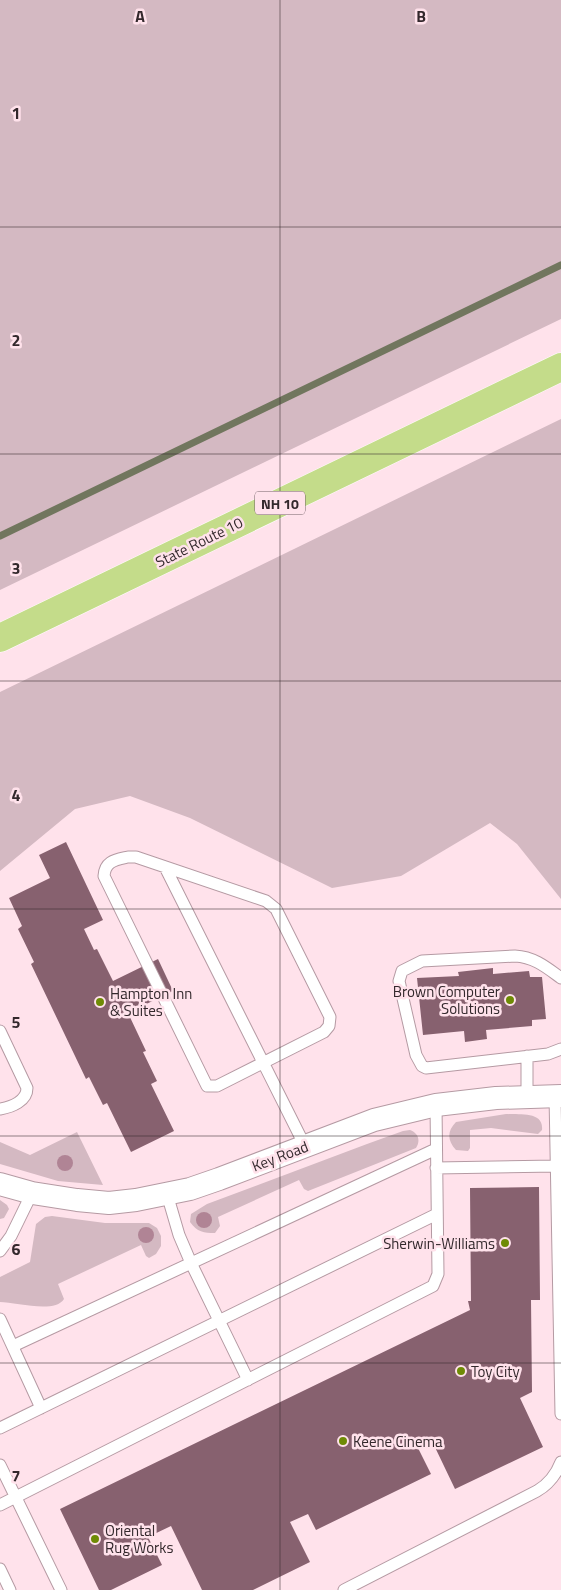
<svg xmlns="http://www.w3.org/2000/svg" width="561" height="1590" viewBox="0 0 561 1590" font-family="'Titillium Web',sans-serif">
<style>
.green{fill:#d4b9c2}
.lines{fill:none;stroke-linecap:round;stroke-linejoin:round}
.stream{stroke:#71765e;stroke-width:7}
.building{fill:#87616f}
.service-casing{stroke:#b59aa3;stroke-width:13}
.minor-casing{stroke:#b59aa3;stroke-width:24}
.trunk-casing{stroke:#fff;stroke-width:29}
.service{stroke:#fff;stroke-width:11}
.minor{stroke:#fff;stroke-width:22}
.trunk{stroke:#c4dc8a;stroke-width:28}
.tree{fill:#b08495}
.grid{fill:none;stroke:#33282c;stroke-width:1;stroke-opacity:0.55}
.poi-dot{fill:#6e8b05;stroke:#ffe2eb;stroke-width:2}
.labels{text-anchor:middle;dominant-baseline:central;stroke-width:5;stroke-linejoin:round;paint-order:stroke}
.shield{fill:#ffe2eb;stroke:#706065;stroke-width:1}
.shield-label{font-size:14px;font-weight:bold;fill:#33282c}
.street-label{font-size:15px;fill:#33282c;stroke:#ffe2eb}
.poi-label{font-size:15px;fill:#33282c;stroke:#ffe2eb;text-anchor:start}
.grid-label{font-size:16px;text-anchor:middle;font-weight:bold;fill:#33282c;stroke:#ffe2eb;stroke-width:5;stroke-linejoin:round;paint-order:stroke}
</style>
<rect width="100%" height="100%" fill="#ffe2eb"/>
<path class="green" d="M0,0h561v319l-561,271z
M561,419v480l-44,-55 -27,-21 -89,53 -69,12 -142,-70 -60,-22 -55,13 -75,62v-179z
M506,1114c13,1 38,-3 36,16l-4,4 -47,-6 -21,2v18l-2,3 -12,-1c-9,-10 -9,-19 0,-28z
M410,1130c8,3 11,10 6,18l-108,43 -4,-2 -5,-9 -81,37 2,9 -5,7c-11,0 -18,-1 -25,-11l1,-8 16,-10 160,-60 36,-13z
M77,1132l26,53 -45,-4 -58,-17v-22l30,13z
M0,1200l7,5 2,4 -5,9 -4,1z
M52,1216l53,7h44l8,5 4,8v10l-5,8 -7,4 -3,-2 -5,-11 -83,39 6,15c-9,15 -49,3 -64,3v-25l30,-15 6,-38 9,-7z"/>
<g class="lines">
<path class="stream" d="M0,536l561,-271"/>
</g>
<path class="building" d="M66,842l37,78 -19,9 10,21 3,-1 16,32 45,-22 15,32 -45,22 18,38 -3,1 14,29 -6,3 23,47 -43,21 -24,-49 -4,2 -14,-28 -3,2 -55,-115 3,-2 -16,-33 4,-3 -13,-28 41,-20 -11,-23z
M493,968v6l36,-3 1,6h12l4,42 -14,1v6l-46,4 1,9 -22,3 -1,-11 -41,4 -6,-57 42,-2 -1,-4z
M539,1187l1,113h-9l1,92 -12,6 23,49 -88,42 -23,-48 -14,7 13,26 -115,56 -8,-16 -18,8 20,40 -57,28h-51l-31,-64 -23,11 14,28 -51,25h-12l-39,-81 410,-199 -2,-9h3l-1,-113z"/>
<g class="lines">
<g class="service-casing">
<path id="service" d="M128,857h8l130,44 10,8 54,108 -1,9 -5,6 -107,54h-10l-103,-210c1,-15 11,-16 24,-19z
M165,867l140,279
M561,978c-15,-11 -27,-21 -46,-22l-93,5 -20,10 -3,10 17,74 6,11 4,2 122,-14 13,-5
M0,1031l27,57c0,13 -15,19 -27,21
M555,1096l6,318
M527,1097v-41
M436,1168l120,-2
M167,1194l12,41 12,28 57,117
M0,1251l11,-15 21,-43
M0,1319l41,89
M13,1346l423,-197
M0,1428l437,-214
M0,1465l61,125
M0,1505l433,-219 5,-12 -2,-169
M0,1569l10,21
M344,1590l193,-99c12,-7 19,-16 24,-29"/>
</g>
<g class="minor-casing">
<path id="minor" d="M0,1184l32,9 45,7 32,3 27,-3 54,-11 29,-10 155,-59 62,-15 60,-7 65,-2"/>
</g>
<g class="trunk-casing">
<path id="trunk" d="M0,638l561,-271"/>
</g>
<use href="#service" class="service"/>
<use href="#minor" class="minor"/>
<use href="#trunk" class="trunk"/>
</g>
<g class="tree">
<circle cx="65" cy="1163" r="8"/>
<circle cx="204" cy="1220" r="8"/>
<circle cx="146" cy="1235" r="8"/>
</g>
<path class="grid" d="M280,0v1590M0,227h561M0,454h561M0,681h561M0,909h561M0,1136h561M0,1363h561"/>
<g class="poi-dot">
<circle cx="510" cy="1000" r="5"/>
<circle cx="100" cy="1002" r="5"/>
<circle cx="505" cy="1243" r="5"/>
<circle cx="461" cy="1371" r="5"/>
<circle cx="343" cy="1441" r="5"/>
<circle cx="95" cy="1539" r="5"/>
</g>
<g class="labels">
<rect class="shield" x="255" y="491.5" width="50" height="23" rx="4"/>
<g class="shield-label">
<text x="280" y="503">NH 10</text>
</g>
<g class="street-label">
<text transform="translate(199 542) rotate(-26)">State Route 10</text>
<text transform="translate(280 1156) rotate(-21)">Key Road</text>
</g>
<g class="poi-label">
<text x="500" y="991" text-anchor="end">Brown Computer<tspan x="500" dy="17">Solutions</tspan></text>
<text x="110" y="993">Hampton Inn<tspan x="110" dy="17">&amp; Suites</tspan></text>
<text x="495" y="1243" text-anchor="end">Sherwin-Williams</text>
<text x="471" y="1371">Toy City</text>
<text x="353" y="1441">Keene Cinema</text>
<text x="105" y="1530">Oriental<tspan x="105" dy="17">Rug Works</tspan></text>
</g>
</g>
<g class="grid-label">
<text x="140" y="22">A</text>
<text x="421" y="22">B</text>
<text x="16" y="119">1</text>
<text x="16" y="346">2</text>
<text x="16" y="574">3</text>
<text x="16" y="801">4</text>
<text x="16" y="1028">5</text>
<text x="16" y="1255">6</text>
<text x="16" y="1482">7</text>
</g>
</svg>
